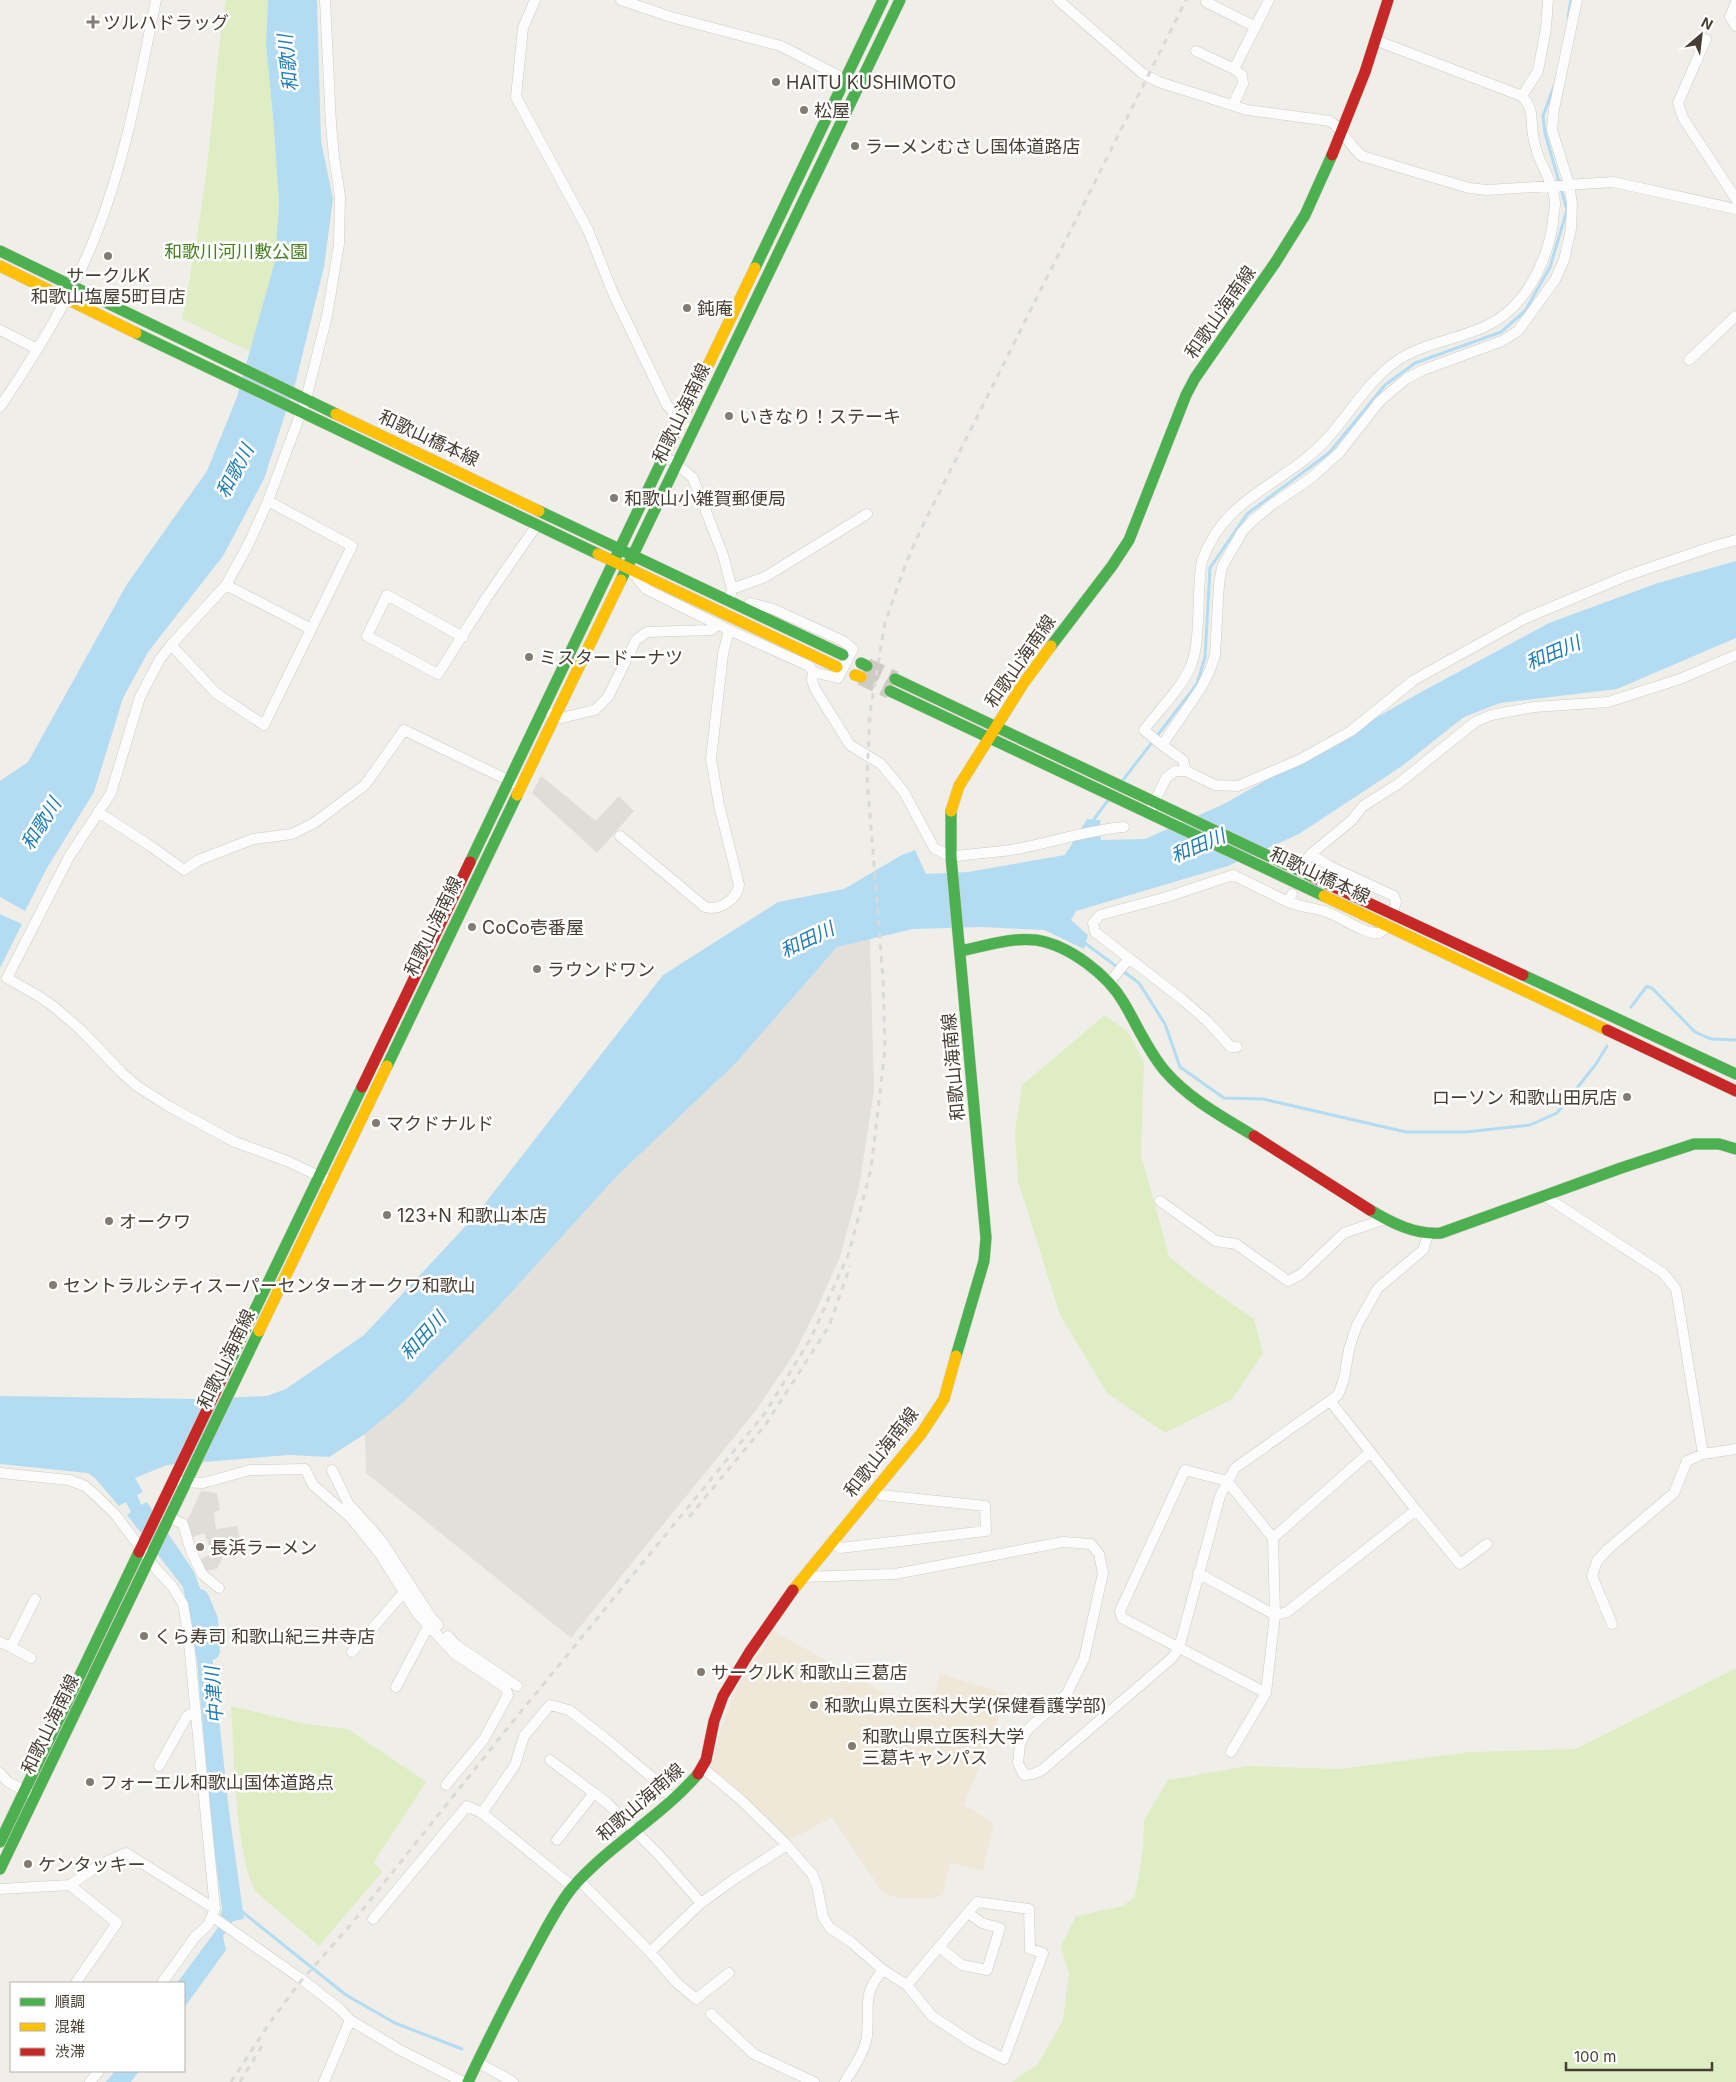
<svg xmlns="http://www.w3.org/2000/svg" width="1736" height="2082" viewBox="0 0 1736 2082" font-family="Inter,'Noto Sans JP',sans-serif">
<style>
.industrial{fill:#e3dfd9}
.education{fill:#efe8d9}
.green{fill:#dfedc5}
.parking{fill:#dfddd8}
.water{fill:#b3dcf3}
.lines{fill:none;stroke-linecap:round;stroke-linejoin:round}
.stream{stroke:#b3dcf3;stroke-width:3}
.river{stroke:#b3dcf3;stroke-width:18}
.primary-tunnel{stroke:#cecbc4;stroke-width:16;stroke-dasharray:16 8;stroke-linecap:butt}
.street-casing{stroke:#cecbc5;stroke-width:11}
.fast-casing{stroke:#d1ccbf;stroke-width:12}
.slow-casing{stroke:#d1ccbf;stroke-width:12}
.jam-casing{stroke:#d1ccbf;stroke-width:12}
.street{stroke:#fdfcfc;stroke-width:10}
.fast{stroke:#4caf50;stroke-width:11}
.slow{stroke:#ffc107;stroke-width:11}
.jam{stroke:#c62828;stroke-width:11}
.rail{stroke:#d9d9d8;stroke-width:3;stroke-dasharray:6 6;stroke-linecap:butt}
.poi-dot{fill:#827c72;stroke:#fff;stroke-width:2}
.labels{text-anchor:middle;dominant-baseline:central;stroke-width:5;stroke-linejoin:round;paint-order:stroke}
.poi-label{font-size:18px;fill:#473e33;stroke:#fff;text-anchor:start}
.park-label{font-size:18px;fill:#487f20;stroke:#fff}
.street-label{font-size:18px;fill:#473e33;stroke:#fff}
.water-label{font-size:19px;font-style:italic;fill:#207cb5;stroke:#fff}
</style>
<rect width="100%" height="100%" fill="#f0eee8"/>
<path class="industrial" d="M870,939l4,152 -15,96 -19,70 -22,49 -24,48 -37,55 -186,229 -205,-165 -1,-39 39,-32 94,-95 119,-131 119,-113 101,-116z"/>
<path class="education" d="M772,1630l156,88 12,-44 68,20 -44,111 30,18 -11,48 -33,-8 -7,32 -13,4h-28l-19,-6 -51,-76 -42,23 -80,-70 13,-48 10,-26 19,-34 10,-12z"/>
<path class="green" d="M226,0h42l-2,44 8,84 5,76 -4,57 -24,91 -69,-33c11,-57 21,-113 27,-171 6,-49 8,-99 17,-148z
M1105,1015l24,18 15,30 -3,92 28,101 27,23 58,40 9,34 -31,46 -67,34 -58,-40 -47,-78 -42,-134 -3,-49 7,-47z
M1736,1668v414h-724l26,-18 25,-44 6,-46 -8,-28 15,-30 47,-10 12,-10 8,-47 1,-29 24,-40 80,-14 92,3 130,-17 106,-3z
M231,1706l74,18 43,5 78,53 -52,80 8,10 -63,74 -65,-56c-20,-50 -19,-129 -23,-184z"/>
<path class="parking" d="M541,776l55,45 23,-25 15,15 -37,42 -65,-60z
M201,1491l16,2 3,17 -6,2 2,17 21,-3 3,12 -9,2 -14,29 -12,2 -5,-11 12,-7 -8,-20 -13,5 -4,-17z"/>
<path class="water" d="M268,0h49l4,141 12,58 -9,68 -28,114 -32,98 -41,77 -75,96 -25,46 -29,94 -47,76 -22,43 -25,-14v-116l28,-19 99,-178 80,-113 30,-74 38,-136 4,-57 -5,-76 -8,-84z
M1736,561v77l-119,51 -117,14 -36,14 -62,49 -103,68 -71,32 -152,45 -5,9 17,15 -4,14 -40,-19 -62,-3 -69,2 -76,18 -101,116 -119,113 -119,131 -94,95 -39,32 -36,23 -40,-2 -122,10 -32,13 8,14 -6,3 4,10 6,-3 47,70 13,35 22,204 15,108 -11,2 -10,15 3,14 -42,58v-25h-7l40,-54 5,-20 -10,-78 -15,-171 -14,-73 -56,-72 4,-3 -5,-10 -7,4 -24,-28 -7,-5 -88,-9v-68l200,3 67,-3 19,-7 78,-54 111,-119 188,-241 115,-73 66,-13 56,-33 15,-6 11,24 42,-2 97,-17 22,-36 13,1 1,20 44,-1 79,-35 199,-113 126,-68 109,-40z
M0,914l22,10 -22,44z
M115,2071h24l-8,11h-25z"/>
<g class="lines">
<path class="stream" d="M1568,17l3,-17
M1123,780l74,-96 8,-27 5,-89 37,-54 82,-61 56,-68 30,-22 86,-31 24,-21 25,-44 17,-57 -22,-77 -2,-17 11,-30
M1093,823l1,-4 15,-20
M1082,941l57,42 26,41 15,43 44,31 39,1 143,33h60l64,-7 27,-12 39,-49 11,-18
M1631,1007l16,-21 6,3 42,43 16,7 25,1
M240,1910l106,85 49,28 67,26"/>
<path class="river" d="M200,1598l9,22 2,31"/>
<path class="primary-tunnel" d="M867,666l28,13
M861,677l29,14"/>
<g class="street-casing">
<path id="street" d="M325,0l6,124 3,33 6,39 -1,48 -12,72 -21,83 -38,102 -20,44 -22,40 -55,60 -11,14 -20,38 -29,96 -42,64 -62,121 33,19 13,9 28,24 41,43 15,13 33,21 65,35 52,19 38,18
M535,0l-12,28 -7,69 72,133 25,63 54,112 17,19
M621,0l50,17 110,29 69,36
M1058,0l84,73 17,9 88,28 83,11c13,9 19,24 32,35l107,32 18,2 126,-8 123,27
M1206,2l50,25
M1736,2l-6,15 6,9
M1706,39l-28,64 5,15 53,81
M1196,51l38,18
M1522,96l16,-25 8,-43 2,-28
M1233,105l10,-21 -1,-9 -8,-6 35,-69
M0,330l37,19
M1689,360l47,-44
M0,407c37,-55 73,-113 97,-175 29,-74 43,-154 59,-232
M673,461l20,17 30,77 9,34
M632,572l14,17 83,41 80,36 4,6 25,6 15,-29 -10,-8 -70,-32 -23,-6
M226,585l85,44
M731,594l1,-5 33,-12 102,-63
M463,637l-76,-42 -20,41 71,38 49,-77 50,-72
M171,645l45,48 48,32 88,-179 -84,-45
M813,672l-1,8 3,9 35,56 31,19 23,28 30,56 17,9c22,-4 44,-4 66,-8 36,-7 71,-19 107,-22
M551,714l10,4 34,-8 13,-13 28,-57 11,-8 64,-2 7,-6
M1162,745l-18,-15c15,-20 35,-39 46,-62 12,-25 6,-77 12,-107 23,-66 82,-75 125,-122 23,-26 42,-59 71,-79 23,-16 62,-21 88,-34 39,-18 61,-63 67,-104 0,-6 2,-13 2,-19 -1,-15 -9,-30 -15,-43 -3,-8 -6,-17 -7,-25 -3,-18 2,-24 -11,-39l-147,-56
M1186,771l-3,-11 -21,-15 39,-57 9,-18 5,-15 4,-71 3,-17 20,-35 10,-11 21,-17 38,-26 28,-25 41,-52 26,-22 17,-9 79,-29 16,-10 37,-51 9,-20 7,-31 1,-25 -3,-20 -17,-54 2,-21 23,-109
M1152,807l14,-29 9,-7h11l29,14 23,1 61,-26 52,-29 63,-51 110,-61 102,-43 88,-30 22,-6
M98,812l51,33 35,25 15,-10 54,-21 39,-5 22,-11 51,-38 39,-55 110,53
M620,836l85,71c14,4 32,-7 34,-22l-20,-80 -8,-46 12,-105 6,-24
M1311,854l18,12 65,30 2,6 -4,12
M1305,862l6,-8 41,-34 11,-14 35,-22 77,-62 16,-7 43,-8 74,-5 72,-23 56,-24
M1288,902c13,5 26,6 39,10 12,4 39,23 51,21 5,-1 7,-4 9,-8
M1110,982l19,-24
M1237,1047h-6l-24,-26 -24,-21 -88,-68 -2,-9 7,-8 67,-18 66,-22 55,27 4,-8
M1546,1197l117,76 13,16 27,165
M1160,1201l56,40 20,3 52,37 12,-6 44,-42 41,-14
M332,1470l16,33 33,37 50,77 7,8
M0,1473l69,7 16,6 8,7 22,21 42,56 15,16 11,18 5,29 27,276 -7,16 -13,12 -33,46
M182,1482l21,1 47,-13 55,-1 8,16 38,33 29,36 37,59 38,41 50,33 3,8 -24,44 -38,46
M1416,1510l44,54 27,-20
M169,1517l14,7 8,27 11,23 17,14
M831,1542l9,6 146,-17 -1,-25 -104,-11 -6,-5
M1198,1573l77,42 12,-3 129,-102 -85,-108
M802,1577l93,-3 168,-32 28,2 8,10 4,19 -19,86 -18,36 -39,35 -7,14 -2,19 6,12 9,-1 9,-4 130,-112 7,-10 41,-152 15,-28 103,-73 6,-16 5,-30 8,-24 21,-37 45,-38 5,-15
M1612,1624l-20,-48 5,-15 11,-12 66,-56 13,-32 16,-7 33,-5
M448,1636l8,9 61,41
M0,1642l11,5
M352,1652l52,-60
M31,1658l-20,-11 24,-48
M396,1687l33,-62
M1266,1693l-144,-75 -2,-7 65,-141 42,11 46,57
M1231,1752l35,-59 9,-78 -2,-77 97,-86
M550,1760l44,33
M159,1766l28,-50 9,-5
M703,1768l38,32 44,43 27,31 5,12 6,31 7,11 21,14 32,28 24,15 70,-83 52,7 1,40 13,4 -39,106 -31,-16 -41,-27 -25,-31
M0,1773l8,9 21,11
M557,1840l37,-47 13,10 51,51 43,49 -51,49
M579,1880l71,72 26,30 20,17 33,-26
M70,1885l47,38 -40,58
M573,1887l-91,-74 33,-48 9,-29 26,-31 19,5 36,28 56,47 11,14
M0,1889l70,-4 31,-21 25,-11 89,56
M701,1903l35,-25 51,-33
M213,1917l87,61 40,31 10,11 -26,62
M373,1919l94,-113 15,7
M939,1947l23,18 25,5 13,-42 -18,-5 -14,-10
M711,2014l43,40 60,28
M350,2020l50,30 63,32
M477,2062l36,20
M90,2082l9,-11
M845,2082c8,-14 20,-30 22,-46 3,-29 -6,-41 16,-66"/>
</g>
<g class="fast-casing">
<path id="fast" d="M0,251l336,163
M755,268l128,-268
M136,333l462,221
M539,511l304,144
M621,580l279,-580
M1051,646l61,-80 17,-26 57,-145 9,-17 80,-115 30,-48 27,-60
M861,663l6,3
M895,679l420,199
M890,691l434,205
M951,811v46l35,381 -2,23 -28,95
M470,862l196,-410
M961,951c24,-5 51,-14 75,-11 33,5 72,35 88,63 13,22 24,48 41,68 24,28 58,46 89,65
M1523,975l213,99
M387,1066l130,-271
M1370,1210c22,13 45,25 71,23l180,-65 73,-24h25l17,5
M225,1372l137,-285
M0,1842l139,-290
M0,1869l259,-538
M468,2082c21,-44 42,-86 65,-129 12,-22 23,-45 39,-65 37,-43 89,-71 126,-114"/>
</g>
<g class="slow-casing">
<path id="slow" d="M0,266l136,67
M336,414l203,97
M666,452l89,-184
M598,554l239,113
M855,675l6,2
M517,795l104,-215
M951,811l8,-25 64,-102 28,-38
M1324,896l283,134
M259,1331l128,-265
M793,1590l128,-156 23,-35 12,-43"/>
</g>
<g class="jam-casing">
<path id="jam" d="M1332,155l33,-83 23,-72
M1315,878l208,97
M1607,1030l129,61
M362,1087l108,-225
M1254,1136l116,74
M139,1552l86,-180
M698,1774l8,-14 8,-39 9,-25 26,-43 44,-63"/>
</g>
<use href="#street" class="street"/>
<use href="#fast" class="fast"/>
<use href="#slow" class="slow"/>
<use href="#jam" class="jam"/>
<path class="rail" d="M689,1517l77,-93 63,-98 21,-60
M231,2082l40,-61 30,-40 51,-58 154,-193 259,-317 46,-75 38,-85 22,-84 14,-119 -2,-72 -16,-201 3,-65 15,-89 21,-60 15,-34 265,-529
M240,2082l25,-41"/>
</g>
<g class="poi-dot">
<path d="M90.5 14.5h5v5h5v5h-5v5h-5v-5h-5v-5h5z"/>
<circle cx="776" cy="82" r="5"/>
<circle cx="804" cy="110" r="5"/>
<circle cx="855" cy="146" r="5"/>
<circle cx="108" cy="256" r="5"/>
<circle cx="687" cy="308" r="5"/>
<circle cx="729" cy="416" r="5"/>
<circle cx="614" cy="498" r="5"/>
<circle cx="529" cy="657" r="5"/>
<circle cx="472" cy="927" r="5"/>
<circle cx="537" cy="969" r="5"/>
<circle cx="1627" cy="1097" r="5"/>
<circle cx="376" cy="1123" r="5"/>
<circle cx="387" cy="1215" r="5"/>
<circle cx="109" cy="1221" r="5"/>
<circle cx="53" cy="1285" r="5"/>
<circle cx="200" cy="1547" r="5"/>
<circle cx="144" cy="1636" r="5"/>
<circle cx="701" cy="1672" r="5"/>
<circle cx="814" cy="1705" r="5"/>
<circle cx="852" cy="1746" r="5"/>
<circle cx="90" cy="1782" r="5"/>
<circle cx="28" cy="1864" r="5"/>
</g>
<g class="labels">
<g class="poi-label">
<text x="103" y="22">ツルハドラッグ</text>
<text x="786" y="82">HAITU KUSHIMOTO</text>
<text x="814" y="110">松屋</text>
<text x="865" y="146">ラーメンむさし国体道路店</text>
<text x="108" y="275" text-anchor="middle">サークルK<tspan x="108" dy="21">和歌山塩屋5町目店</tspan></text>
<text x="697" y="308">鈍庵</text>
<text x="739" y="416">いきなり！ステーキ</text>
<text x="624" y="498">和歌山小雑賀郵便局</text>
<text x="539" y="657">ミスタードーナツ</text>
<text x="482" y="927">CoCo壱番屋</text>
<text x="547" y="969">ラウンドワン</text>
<text x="1617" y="1097" text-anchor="end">ローソン 和歌山田尻店</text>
<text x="386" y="1123">マクドナルド</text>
<text x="397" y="1215">123+N 和歌山本店</text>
<text x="119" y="1221">オークワ</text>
<text x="63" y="1285">セントラルシティスーパーセンターオークワ和歌山</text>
<text x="210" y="1547">長浜ラーメン</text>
<text x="154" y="1636">くら寿司 和歌山紀三井寺店</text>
<text x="711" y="1672">サークルK 和歌山三葛店</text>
<text x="824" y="1705">和歌山県立医科大学(保健看護学部)</text>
<text x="862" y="1736">和歌山県立医科大学<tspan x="862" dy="21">三葛キャンパス</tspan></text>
<text x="100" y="1782">フォーエル和歌山国体道路点</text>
<text x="38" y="1864">ケンタッキー</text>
</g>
<g class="park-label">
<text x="236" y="251">和歌川河川敷公園</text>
</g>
<g class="street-label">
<text transform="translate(1220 312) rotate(-55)">和歌山海南線</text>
<text transform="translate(681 413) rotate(-64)">和歌山海南線</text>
<text transform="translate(429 438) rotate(25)">和歌山橋本線</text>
<text transform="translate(1020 661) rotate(-55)">和歌山海南線</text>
<text transform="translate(1320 875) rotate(25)">和歌山橋本線</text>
<text transform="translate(433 926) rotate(-64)">和歌山海南線</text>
<text transform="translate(953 1067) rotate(-95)">和歌山海南線</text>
<text transform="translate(226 1359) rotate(-64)">和歌山海南線</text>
<text transform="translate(881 1452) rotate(-52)">和歌山海南線</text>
<text transform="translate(50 1724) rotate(-64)">和歌山海南線</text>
<text transform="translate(640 1802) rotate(-41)">和歌山海南線</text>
</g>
<g class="water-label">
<text transform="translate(288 63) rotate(-96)">和歌川</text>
<text transform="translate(235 471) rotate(-62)">和歌川</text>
<text transform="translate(1553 653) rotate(-23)">和田川</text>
<text transform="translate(41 824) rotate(-58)">和歌川</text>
<text transform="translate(1198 846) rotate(-23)">和田川</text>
<text transform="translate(807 940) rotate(-26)">和田川</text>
<text transform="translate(423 1336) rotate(-48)">和田川</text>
<text transform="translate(214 1695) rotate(-94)">中津川</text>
</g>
</g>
<rect x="10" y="1982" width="175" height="90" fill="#ffffff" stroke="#b5b2ad"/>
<rect x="20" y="1998" width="25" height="8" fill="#4caf50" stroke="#b5b2ad"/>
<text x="55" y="2007" font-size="15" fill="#473e33">順調</text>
<rect x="20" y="2023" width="25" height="8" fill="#ffc107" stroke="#b5b2ad"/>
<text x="55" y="2032" font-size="15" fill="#473e33">混雑</text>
<rect x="20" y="2048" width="25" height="8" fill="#c62828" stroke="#b5b2ad"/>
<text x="55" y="2057" font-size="15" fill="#473e33">渋滞</text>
<g transform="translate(1701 35) rotate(28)" stroke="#ffffff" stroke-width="4" paint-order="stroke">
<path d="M0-4L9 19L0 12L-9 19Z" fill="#473e33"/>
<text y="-8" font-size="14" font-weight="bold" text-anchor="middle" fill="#473e33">N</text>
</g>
<path d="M1566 2062v8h146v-8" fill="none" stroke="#473e33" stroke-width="2.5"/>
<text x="1574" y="2062" font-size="15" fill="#473e33" stroke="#ffffff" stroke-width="4" paint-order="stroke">100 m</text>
</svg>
